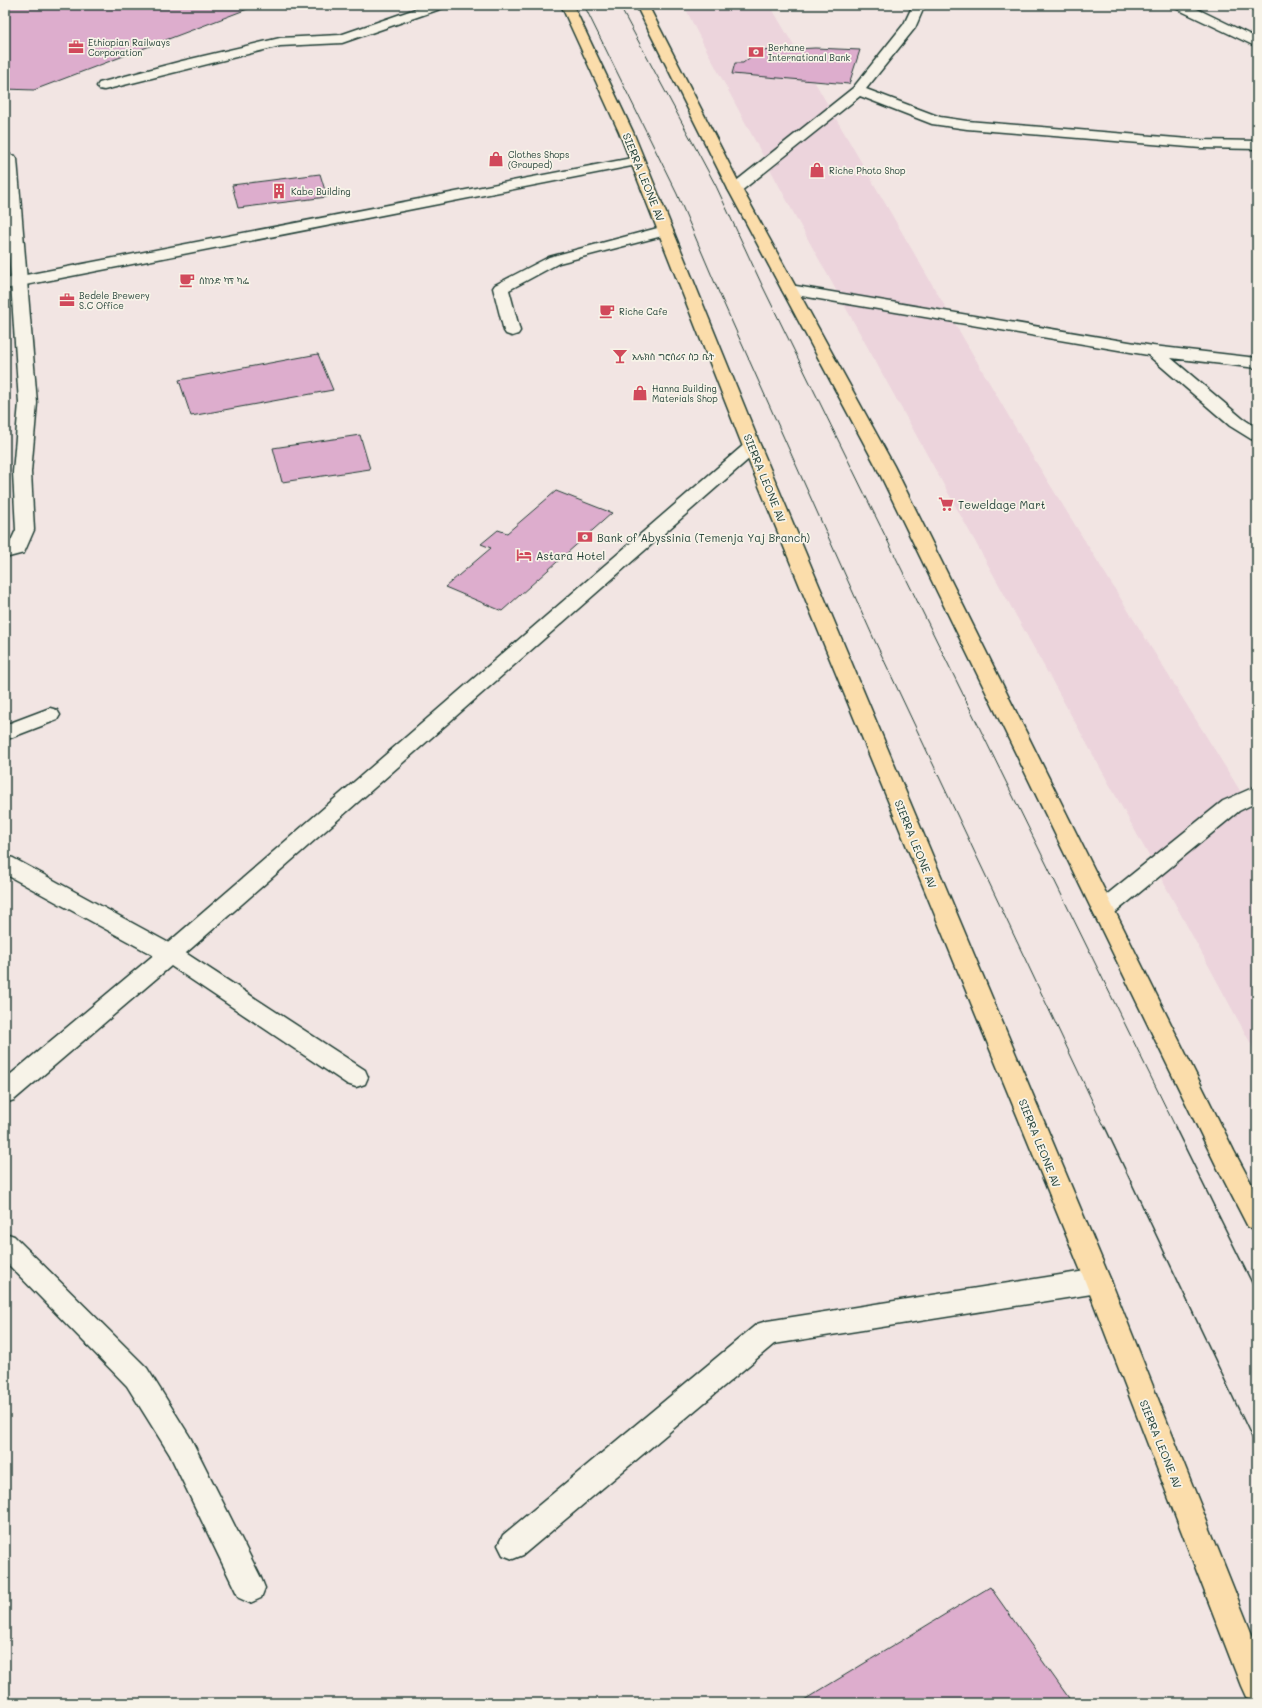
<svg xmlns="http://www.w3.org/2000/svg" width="1262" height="1708" viewBox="0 0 1262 1708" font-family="Mali,'Noto Sans Ethiopic',sans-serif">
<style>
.built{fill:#ecd4dc}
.building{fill:#ddadcd;stroke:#1f3d34}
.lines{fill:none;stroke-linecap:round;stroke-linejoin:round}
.service-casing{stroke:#1f3d34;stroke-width:3}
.minor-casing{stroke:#1f3d34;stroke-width:3}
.tertiary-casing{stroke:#1f3d34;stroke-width:3}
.primary-casing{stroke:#1f3d34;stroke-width:3}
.service{fill:#f7f3e8;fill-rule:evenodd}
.minor{fill:#f7f3e8;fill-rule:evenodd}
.tertiary{fill:#f7f3e8;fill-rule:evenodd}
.primary{fill:#fbddab;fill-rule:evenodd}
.tram-far1{stroke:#1f3d34;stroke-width:1}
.tram{stroke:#1f3d34;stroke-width:1.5}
.labels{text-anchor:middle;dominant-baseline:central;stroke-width:3.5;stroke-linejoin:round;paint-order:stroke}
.far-poi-label{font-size:9px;fill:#1f3d34;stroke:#f7f3e8;text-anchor:start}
.street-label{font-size:11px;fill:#1f3d34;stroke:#f7f3e8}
.poi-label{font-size:11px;fill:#1f3d34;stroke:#f7f3e8;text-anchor:start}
</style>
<rect width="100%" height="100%" fill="#f2e5e3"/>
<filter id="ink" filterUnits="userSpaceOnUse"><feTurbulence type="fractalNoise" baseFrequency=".025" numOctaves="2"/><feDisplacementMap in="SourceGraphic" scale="8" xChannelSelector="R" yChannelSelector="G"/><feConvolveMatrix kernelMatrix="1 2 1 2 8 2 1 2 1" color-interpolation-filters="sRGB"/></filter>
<g filter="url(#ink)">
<path class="built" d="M684,5h86l256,441 231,372v237l-103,-190 -354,-640 -103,-193z"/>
<path class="building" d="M5,5h253l-224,85 -29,-1z
M815,48l45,2 -11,34 -117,-10 3,-11h8l15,-12z
M320,174l7,23 -89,11 -6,-23z
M318,354l15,36 -142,26 -12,-36z
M360,435l10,34 -88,13 -9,-34z
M556,491l56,22 -110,98 -57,-24 46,-39 -10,-4 17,-14 9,3z
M990,1587l81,114 -3,2h-269z"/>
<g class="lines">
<g class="service-casing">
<path id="service" d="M665,226l5,2 3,3 -3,3 -111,29 -50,27 11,41 -2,3 -6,2 -6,-2 -2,-3 -11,-43 2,-3 54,-28z"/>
</g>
<g class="minor-casing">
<path id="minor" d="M427,5h18l-2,3 -101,35 -62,3 -176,44 -5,-1 -2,-3 2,-3 83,-22 98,-23 60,-3z
M913,5h12l-10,23 -49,61 74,28 27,4 234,19 56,1v8l-56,-1 -234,-19 -35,-5 -72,-28 -120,96 -5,1 -5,-1 -2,-3 2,-3 123,-98 51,-64z
M1173,5h16l68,33v9l-82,-39z
M10,155l5,1 2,3 20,244 -6,69 3,58 -10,23 -19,5v-12l4,-1 7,-15 -3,-58 6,-69 -14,-212v-35z
M790,285l363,61 104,12v10l-86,-10 71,60 15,10v12l-6,-1 -21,-13 -82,-71 -364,-62 -2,-3 2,-3z
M50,708l7,2 3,5 -3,5 -52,20v-15z
M1257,786v16l-18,9 -128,105 -8,2 -8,-2 -3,-6 3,-6 128,-103z
M5,856l8,2 165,90 187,122 3,7 -3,7 -9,3 -9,-3 -185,-124 -157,-86z
M5,1233l9,3 133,132 43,69 71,141 4,10 -4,10 -11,5 -11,-5 -69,-143 -43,-69 -122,-125z
M1098,1269l9,4 4,8 -4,8 -9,4 -324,51 -251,211 -10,4 -10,-4 -5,-10 5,-10 254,-211 10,-3z"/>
</g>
<g class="tertiary-casing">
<path id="tertiary" d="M637,157l5,1 2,3 -2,3 -637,125v-10z
M752,442l6,1 3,4 -3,4 -580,509 -164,140 -9,3v-24l157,-131 584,-505z"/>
</g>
<g class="primary-casing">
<path id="primary" d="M561,5h12l60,127 128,315 350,834 146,366v55l-11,-5 -5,-11 -156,-405 -342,-834 -124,-315z
M636,5h12l94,184 152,277 340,685 23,43v36l-9,-3 -32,-62 -340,-699 -148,-277z"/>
</g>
<use href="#service" class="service"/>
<use href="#minor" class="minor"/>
<use href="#tertiary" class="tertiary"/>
<use href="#primary" class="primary"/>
<path class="tram-far1" d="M584,5l93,189 43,101 153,342 232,491
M619,5l97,181 46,99 414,843"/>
<path class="tram" d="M1105,1127l152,321
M1175,1127l82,166"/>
</g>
</g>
<defs>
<g id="office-bare" transform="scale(1.2)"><path d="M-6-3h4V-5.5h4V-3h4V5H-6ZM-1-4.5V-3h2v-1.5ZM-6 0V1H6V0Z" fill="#d1495b" stroke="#f7f3e8" stroke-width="2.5" paint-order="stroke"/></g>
<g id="bank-bare" transform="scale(1.2)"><path d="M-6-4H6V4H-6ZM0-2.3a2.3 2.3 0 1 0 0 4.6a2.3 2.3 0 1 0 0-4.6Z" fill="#d1495b" stroke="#f7f3e8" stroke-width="2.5" paint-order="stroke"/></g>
<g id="shop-bare" transform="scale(1.2)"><path d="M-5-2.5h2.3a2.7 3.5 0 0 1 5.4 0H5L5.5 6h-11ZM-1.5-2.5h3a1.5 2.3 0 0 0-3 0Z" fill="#d1495b" stroke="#f7f3e8" stroke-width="2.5" paint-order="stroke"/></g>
<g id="building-bare" transform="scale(1.2)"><path d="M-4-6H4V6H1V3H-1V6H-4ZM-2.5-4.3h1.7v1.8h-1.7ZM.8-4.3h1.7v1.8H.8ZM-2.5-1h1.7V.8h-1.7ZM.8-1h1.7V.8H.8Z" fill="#d1495b" stroke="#f7f3e8" stroke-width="2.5" paint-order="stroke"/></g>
<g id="cafe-bare" transform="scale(1.2)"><path d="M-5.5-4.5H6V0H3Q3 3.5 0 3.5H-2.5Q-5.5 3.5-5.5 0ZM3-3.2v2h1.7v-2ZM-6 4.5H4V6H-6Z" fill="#d1495b" stroke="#f7f3e8" stroke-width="2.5" paint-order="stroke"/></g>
<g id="bar-bare" transform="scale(1.2)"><path d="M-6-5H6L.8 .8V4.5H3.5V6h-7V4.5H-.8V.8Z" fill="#d1495b" stroke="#f7f3e8" stroke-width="2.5" paint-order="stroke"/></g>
<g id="supermarket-bare" transform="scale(1.2)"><path d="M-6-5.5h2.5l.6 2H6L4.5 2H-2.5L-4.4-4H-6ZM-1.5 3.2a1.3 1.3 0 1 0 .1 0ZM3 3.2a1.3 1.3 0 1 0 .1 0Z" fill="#d1495b" stroke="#f7f3e8" stroke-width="2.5" paint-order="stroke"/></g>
<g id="hotel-bare" transform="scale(1.2)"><path d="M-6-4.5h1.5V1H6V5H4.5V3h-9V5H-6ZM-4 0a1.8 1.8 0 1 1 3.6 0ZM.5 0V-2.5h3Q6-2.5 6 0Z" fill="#d1495b" stroke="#f7f3e8" stroke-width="2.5" paint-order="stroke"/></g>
</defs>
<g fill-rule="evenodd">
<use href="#office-bare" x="76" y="47"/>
<use href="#bank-bare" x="756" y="52"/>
<use href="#shop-bare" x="496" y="159"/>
<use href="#shop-bare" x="817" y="170"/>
<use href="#building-bare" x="279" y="191"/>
<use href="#cafe-bare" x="187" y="280"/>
<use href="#office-bare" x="67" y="300"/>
<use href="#cafe-bare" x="607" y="311"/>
<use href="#bar-bare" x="620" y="356"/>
<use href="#shop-bare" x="640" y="393"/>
<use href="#supermarket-bare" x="946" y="504"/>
<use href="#bank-bare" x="585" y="537"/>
<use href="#hotel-bare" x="524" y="555"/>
</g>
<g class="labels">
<g class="far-poi-label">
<text x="88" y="42">Ethiopian Railways<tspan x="88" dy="10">Corporation</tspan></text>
<text x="768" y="47">Berhane<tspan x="768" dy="10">International Bank</tspan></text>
<text x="508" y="154">Clothes Shops<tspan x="508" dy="10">(Grouped)</tspan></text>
<text x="829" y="170">Riche Photo Shop</text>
<text x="291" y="191">Kabe Building</text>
<text x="199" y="280">ሰከንድ ካፕ ካፌ</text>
<text x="79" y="295">Bedele Brewery<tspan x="79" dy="10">S.C Office</tspan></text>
<text x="619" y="311">Riche Cafe</text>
<text x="632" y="356">አሌክስ ግሮሰሪና ስጋ ቤት</text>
<text x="652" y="388">Hanna Building<tspan x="652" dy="10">Materials Shop</tspan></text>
</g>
<g class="street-label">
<text transform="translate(644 177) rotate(68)">SIERRA LEONE AV</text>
<text transform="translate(765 478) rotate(68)">SIERRA LEONE AV</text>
<text transform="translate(916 844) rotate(68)">SIERRA LEONE AV</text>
<text transform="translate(1040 1143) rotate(68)">SIERRA LEONE AV</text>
<text transform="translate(1161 1444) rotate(68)">SIERRA LEONE AV</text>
</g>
<g class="poi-label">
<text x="958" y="504">Teweldage Mart</text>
<text x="597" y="537">Bank of Abyssinia (Temenja Yaj Branch)</text>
<text x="536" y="555">Astara Hotel</text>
</g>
</g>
<rect width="1262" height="1708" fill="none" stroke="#f7f3e8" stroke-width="20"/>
<rect x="10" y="10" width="1242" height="1688" fill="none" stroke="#1f3d34" stroke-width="1.5" filter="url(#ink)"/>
</svg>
